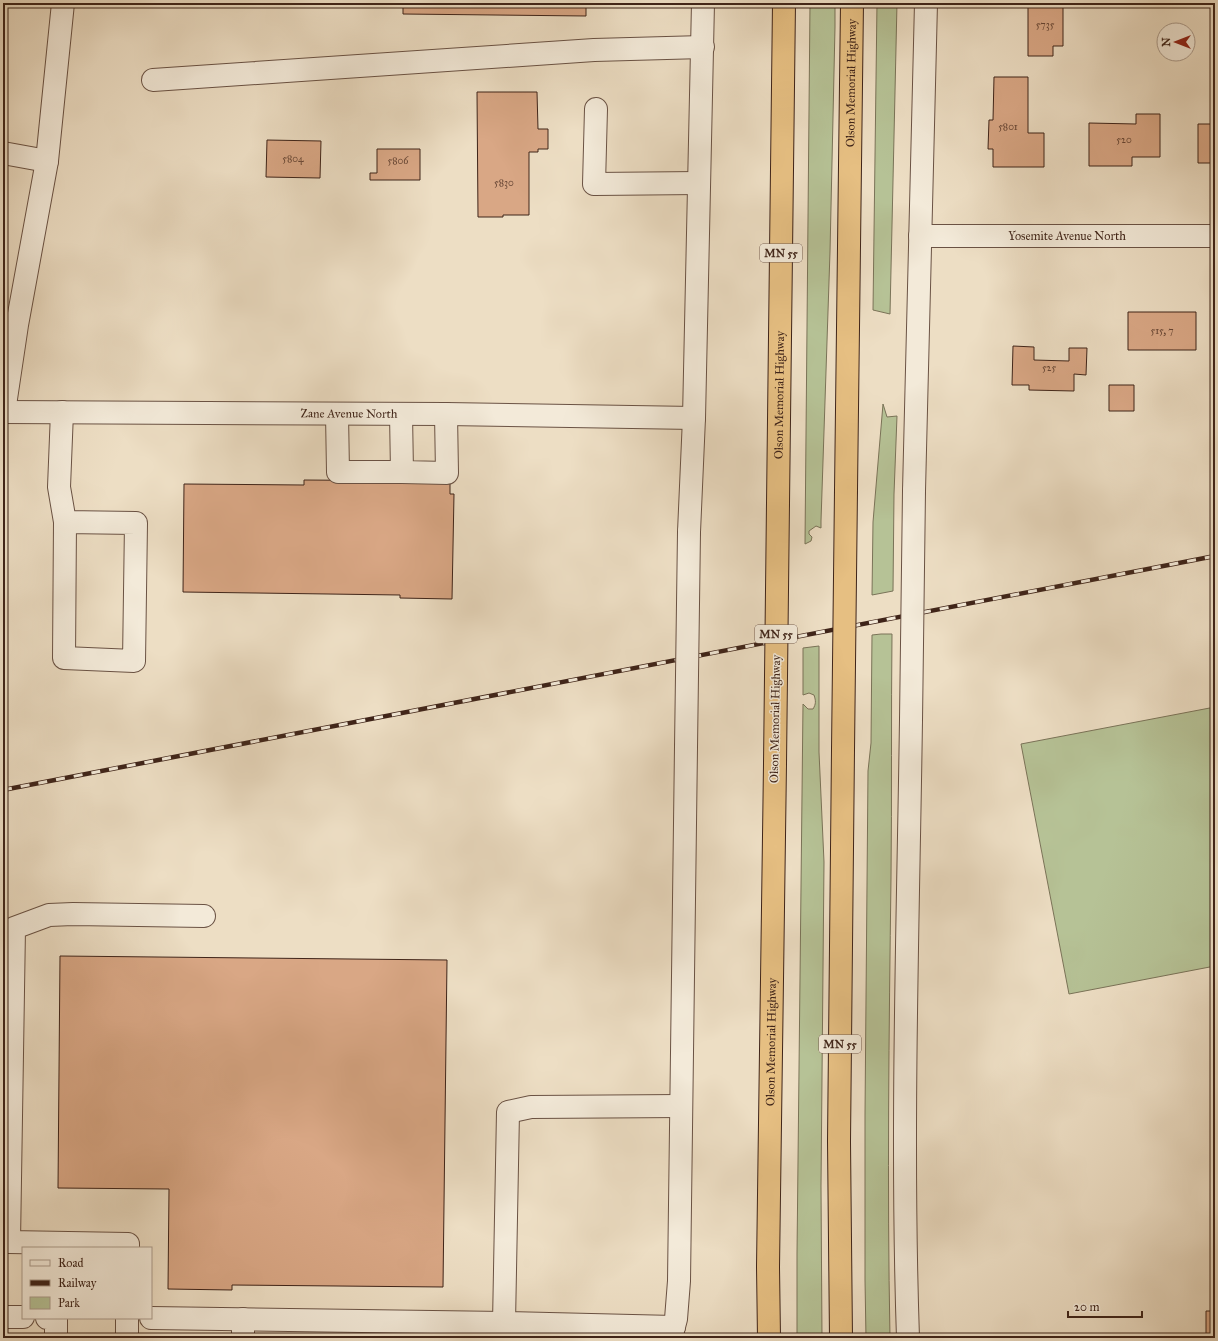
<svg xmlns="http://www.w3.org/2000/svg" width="1218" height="1341" viewBox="0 0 1218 1341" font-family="'IM FELL Great Primer',serif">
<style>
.green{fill:#b6c296;stroke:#7a7358}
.building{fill:#d9a785;stroke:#3f2419}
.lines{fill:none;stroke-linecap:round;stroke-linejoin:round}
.minor-casing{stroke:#6a5244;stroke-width:24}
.highway-casing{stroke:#3f2419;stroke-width:24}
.minor{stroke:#f3ead9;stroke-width:22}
.highway{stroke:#e6bf82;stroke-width:22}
.rail-casing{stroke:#3f2419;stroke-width:4.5}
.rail{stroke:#f3ead9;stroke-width:3;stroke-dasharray:9;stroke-linecap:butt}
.minor-bridge-casing{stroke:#6a5244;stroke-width:24;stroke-linecap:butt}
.highway-bridge-casing{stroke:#3f2419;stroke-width:24;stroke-linecap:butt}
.minor-bridge{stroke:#f3ead9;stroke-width:22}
.highway-bridge{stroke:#e6bf82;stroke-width:22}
.labels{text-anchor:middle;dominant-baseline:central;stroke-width:3;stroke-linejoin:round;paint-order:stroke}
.number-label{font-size:10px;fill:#664534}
.shield{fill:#f3ead9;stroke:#755f53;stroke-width:1}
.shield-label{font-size:11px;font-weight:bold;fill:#3f2419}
.street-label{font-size:12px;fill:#3f2419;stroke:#f3ead9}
</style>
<rect width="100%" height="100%" fill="#eddec4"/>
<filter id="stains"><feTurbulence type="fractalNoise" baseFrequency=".005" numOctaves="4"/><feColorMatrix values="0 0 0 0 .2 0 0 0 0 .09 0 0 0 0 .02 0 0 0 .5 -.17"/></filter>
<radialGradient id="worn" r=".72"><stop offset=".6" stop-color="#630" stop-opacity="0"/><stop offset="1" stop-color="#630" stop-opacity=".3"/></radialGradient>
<path class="green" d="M810,3h25v24l-5,225 -9,269v7l-5,-2 -7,5v3l3,3 -1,4 -6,3z
M877,3h20l-7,311 -17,-4z
M883,404l4,13 10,-1 -3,78 -1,97 -21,4 1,-73z
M881,634h11c-1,81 0,162 -1,244 -2,153 -4,307 -1,460h-24l-1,-58v-165l3,-344 3,-28 1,-108z
M819,646v106l5,110 -3,324 1,152h-25v-84l6,-550 5,5h5c3,-5 3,-8 1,-14l-5,-2 -6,2v-47z
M1215,707v259l-146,28 -48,-250z"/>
<path class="building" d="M403,3h183v13l-183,-2z
M1028,3h35v43h-10v10h-25z
M994,77h34v56h16v34h-51v-18h-5l1,-29h4z
M477,92h60l1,37h10v20h-10v3h-9v63h-26v2h-25z
M1136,114h24v43h-28v9h-43v-43l47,1z
M1198,124h17v39h-17z
M267,140l54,1 -1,37 -54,-1z
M377,149h43v31h-50v-7h7z
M1128,312h68v38h-68z
M1013,346l21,1v13l35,1v-13h18l-1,27 -12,-1v17l-45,-1v-5h-17z
M1109,385h25v26h-25z
M304,480l146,1v13h4l-2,105 -52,-1v-3l-217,-3 1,-108 120,1z
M60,956l387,4 -4,327 -211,-2v5l-64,-1 1,-100 -111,-1z
M1206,1311h9v27h-9z
M3,1335h28v3h-28z"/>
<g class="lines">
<g class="minor-casing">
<g id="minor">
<path d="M153,80l441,-30 109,-3"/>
<path d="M596,109l-2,75 105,-1"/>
<path d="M3,153l44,8"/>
<path id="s1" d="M920,236h295"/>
<path id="s2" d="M3,412l443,2 248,4"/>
<path d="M4,412l13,-87 30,-164 16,-158"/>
<path d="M62,412l-3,75 6,35 -1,136 70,3 2,-138 -71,-1"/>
<path d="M337,414l1,58h64"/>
<path d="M401,414l1,58 45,1 -1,-59"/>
<path d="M914,491l12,-488"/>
<path d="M689,532l5,-114 9,-415"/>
<path d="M128,1248v-4l-119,-2 5,-314 35,-13 24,-1 131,2"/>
<path d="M3,1317h20"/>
<path d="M47,1318h9v20"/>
<path d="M151,1318l353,5"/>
<path d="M243,1319v19"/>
<path d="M674,1327l-170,-4 4,-211 23,-5 150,-1"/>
<path d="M127,1338v-20"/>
<path d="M671,1338l5,-19 3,-38 7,-534"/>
<path d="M908,1338c-7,-205 0,-412 3,-618"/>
</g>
</g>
<g class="highway-casing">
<g id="highway">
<path id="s3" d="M846,490l6,-487"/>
<path id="s4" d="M778,503l6,-500"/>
<path id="s5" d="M769,1338l-1,-71 7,-503"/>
<path d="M841,1338l-2,-196 4,-392"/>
</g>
</g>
<use href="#minor" class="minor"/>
<use href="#highway" class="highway"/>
<g class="rail-casing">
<path id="rail" d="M3,790l1212,-234"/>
</g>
<use href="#rail" class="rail"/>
<g class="minor-bridge-casing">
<path id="minor-bridge" d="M911,720l3,-229
M686,747l3,-215"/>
</g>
<g class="highway-bridge-casing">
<path id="highway-bridge" d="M843,750l3,-260
M775,764l3,-261"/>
</g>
<use href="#minor-bridge" class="minor-bridge"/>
<use href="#highway-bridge" class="highway-bridge"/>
</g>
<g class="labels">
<g class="number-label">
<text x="1045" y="25">5735</text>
<text x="1008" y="127">5801</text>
<text x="1124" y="140">520</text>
<text x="293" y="159">5804</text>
<text x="398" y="161">5806</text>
<text x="504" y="183">5830</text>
<text x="1162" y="331">515, 7</text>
<text x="1049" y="368">525</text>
</g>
<g class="shield">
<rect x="760" y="244" width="42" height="18" rx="3"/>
<rect x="755" y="625" width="42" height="18" rx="3"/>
<rect x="819" y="1035" width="42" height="18" rx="3"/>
</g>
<g class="shield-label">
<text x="781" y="253">MN 55</text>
<text x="776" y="634">MN 55</text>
<text x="840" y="1044">MN 55</text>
</g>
<g class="street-label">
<text stroke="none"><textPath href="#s3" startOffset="407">Olson Memorial Highway</textPath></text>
<text stroke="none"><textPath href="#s1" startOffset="147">Yosemite Avenue North</textPath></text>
<text stroke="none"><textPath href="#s4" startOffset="108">Olson Memorial Highway</textPath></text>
<text stroke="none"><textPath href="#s2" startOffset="346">Zane Avenue North</textPath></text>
<text transform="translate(775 719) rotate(-89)">Olson Memorial Highway</text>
<text stroke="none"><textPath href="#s5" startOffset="296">Olson Memorial Highway</textPath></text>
</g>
</g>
<rect width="1218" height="1341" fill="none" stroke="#eddec4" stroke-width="16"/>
<rect x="4" y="4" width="1210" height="1333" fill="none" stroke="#3f2419" stroke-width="2"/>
<rect x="8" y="8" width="1202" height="1325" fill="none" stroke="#3f2419"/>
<rect x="22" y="1247" width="130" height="72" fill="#f3ead9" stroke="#ab9b8c"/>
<rect x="30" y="1260" width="20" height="6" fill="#f3ead9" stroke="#ab9b8c"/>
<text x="58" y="1267" font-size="12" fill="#3f2419">Road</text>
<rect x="30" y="1280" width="20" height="6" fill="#3f2419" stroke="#ab9b8c"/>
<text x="58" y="1287" font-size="12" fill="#3f2419">Railway</text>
<rect x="30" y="1297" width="20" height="12" fill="#b6c296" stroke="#ab9b8c"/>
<text x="58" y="1307" font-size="12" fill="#3f2419">Park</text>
<g transform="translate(1176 42) rotate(270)"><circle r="19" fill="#f3ead9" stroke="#ab9b8c"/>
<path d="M0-3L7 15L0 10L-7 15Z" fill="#8f2418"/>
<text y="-6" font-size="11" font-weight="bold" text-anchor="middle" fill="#3f2419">N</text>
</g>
<path d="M1068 1311v6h74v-6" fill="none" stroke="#3f2419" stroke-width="2"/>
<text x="1074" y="1311" font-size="12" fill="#3f2419" stroke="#f3ead9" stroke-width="3" paint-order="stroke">20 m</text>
<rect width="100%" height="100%" filter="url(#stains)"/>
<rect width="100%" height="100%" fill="url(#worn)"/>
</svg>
